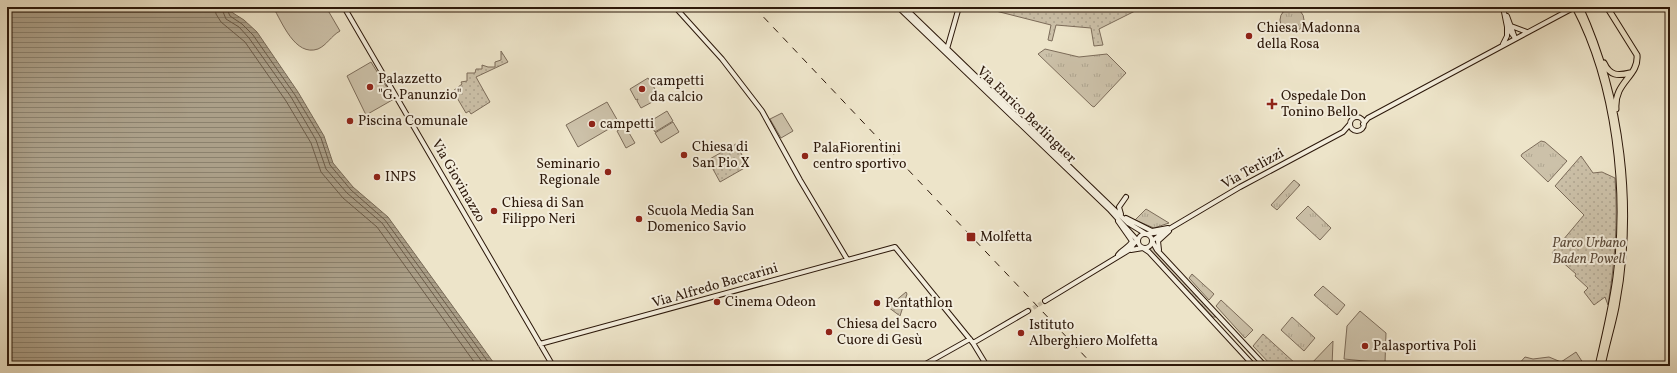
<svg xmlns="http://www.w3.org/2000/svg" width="1677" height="373" viewBox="0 0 1677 373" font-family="Vollkorn,serif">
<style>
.grass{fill:url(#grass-tufts);stroke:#7c6c5a}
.park{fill:url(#park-dots);stroke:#7c6c5a}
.garden{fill:#ccc1a9;stroke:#7c6c5a}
.water{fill:url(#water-rules);stroke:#786956}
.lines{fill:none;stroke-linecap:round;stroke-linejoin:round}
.shore{stroke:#6c5c49;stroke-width:1}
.secondary-tunnel{stroke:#c6bba3;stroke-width:4;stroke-dasharray:4 2;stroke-linecap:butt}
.secondary-casing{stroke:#2c180a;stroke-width:6}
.highway-casing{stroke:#2c180a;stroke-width:7}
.secondary{stroke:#f3eddc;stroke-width:4}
.highway{stroke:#ede4c9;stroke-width:5}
.rail{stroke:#2c180a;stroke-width:1;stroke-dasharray:7 7;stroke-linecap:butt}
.poi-dot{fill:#8f2418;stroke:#f3eddc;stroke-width:1.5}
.labels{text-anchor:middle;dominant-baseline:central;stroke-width:4;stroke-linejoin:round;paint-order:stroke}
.poi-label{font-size:14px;fill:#2c180a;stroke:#f3eddc;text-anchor:start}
.street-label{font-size:14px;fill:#2c180a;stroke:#f3eddc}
.park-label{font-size:14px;font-style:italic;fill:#5c4b3a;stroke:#f3eddc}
</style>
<defs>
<pattern id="grass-tufts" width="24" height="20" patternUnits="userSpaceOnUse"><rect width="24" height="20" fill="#ccc1a9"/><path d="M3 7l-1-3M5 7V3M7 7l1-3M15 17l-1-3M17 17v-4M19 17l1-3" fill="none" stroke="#afa590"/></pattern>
<pattern id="park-dots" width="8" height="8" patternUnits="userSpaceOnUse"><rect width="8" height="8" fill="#ccc1a9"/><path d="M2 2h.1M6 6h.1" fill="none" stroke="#afa590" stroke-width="1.8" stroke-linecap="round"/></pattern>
<pattern id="water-rules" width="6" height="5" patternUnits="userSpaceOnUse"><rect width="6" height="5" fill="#ab9f88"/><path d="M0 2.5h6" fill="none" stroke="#8b816d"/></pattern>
</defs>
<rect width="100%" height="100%" fill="#ede4c9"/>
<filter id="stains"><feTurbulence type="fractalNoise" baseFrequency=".005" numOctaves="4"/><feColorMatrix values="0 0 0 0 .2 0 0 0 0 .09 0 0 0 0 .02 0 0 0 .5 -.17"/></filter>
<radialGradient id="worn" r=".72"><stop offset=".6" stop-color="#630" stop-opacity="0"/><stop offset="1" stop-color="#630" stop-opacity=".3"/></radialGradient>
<path class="grass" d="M1280 20a12 12 0 1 1 24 0a12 12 0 1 1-24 0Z
M1045,49l34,8 28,-3 19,19 -32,34 -2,-1 -54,-52z
M1541,141l4,1 22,19 -19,21 -27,-26 1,-2z
M1294,180l6,5 -23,25 -6,-5z
M1308,206l23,22 -11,12 -24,-22z
M1146,209l23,14 -15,5 -19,-8z
M1153,245l63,71v1h-3l-59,-63 -6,-4z
M1192,274l22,20 -5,6 -20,-22z
M1323,286l22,19 -8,10 -23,-20z
M1221,300l32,30 -8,8 -29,-32z
M1292,317l23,21 -11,13 -23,-21z
M1333,341l-1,25h-23z"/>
<path class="park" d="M980,7h163l-44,22 4,16 -9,1 -3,-18 -35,-3 -4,16 -4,-1 3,-15z
M501,51l7,11 -32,15 14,25 -19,12 -2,-3 -3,2 -13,-22 9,-7 -1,-2 6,-1v-8h8l1,-4h6v-4l6,2h7v-5l6,-2z
M736,144l12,22 -28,16 -12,-22z
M1581,156l12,17 9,-1 13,6c3,43 0,84 -7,127l-3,-8 -11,8 -10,-13 4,-4 -13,-12 1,-2 -24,-21 32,-38 -29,-29z
M906,292l1,2 -7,22 -12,-9z
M1263,334l33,30 -1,2h-23l-19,-20z"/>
<path class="garden" d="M273,7h53l14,24c-9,5 -13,14 -22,18 -23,8 -36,-27 -45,-42z
M371,62l23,37 -28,16 -19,-39z
M648,78l7,11 -3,3 4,8 -15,8 -4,-7 1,-2 -2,1 -6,-11z
M607,102l12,21 -41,24 -12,-22z
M667,111l6,10 -18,11 -6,-10z
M782,113l11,18 -12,7 -11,-19z
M673,122l6,10 -18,11 -6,-10z
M625,126l10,17 -9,5 -9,-17z
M1360,311l26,22 -1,30 -41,-4 3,-33z
M1576,352l9,14h-68l8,-9 8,2 16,-2 12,5z"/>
<path class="water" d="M7,7h222l4,6 11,7 13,12 41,60 26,44 9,27 20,24 35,30 108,149h-489z"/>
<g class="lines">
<path class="shore" d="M215,7l1,7 5,8 24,20 41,59 25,42 10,29 22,26 34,29 100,139
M221,7l5,12 13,8 10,11 42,59 25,43 10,29 21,24 35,30 103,143
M226,7l4,9 12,8 11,11 42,60 26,43 9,27 21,25 34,30 106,146"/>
<path class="secondary-tunnel" d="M1028,311l17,-10"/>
<g class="secondary-casing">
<path id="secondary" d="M344,7l209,359
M675,7l47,52 40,52 38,69 47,79
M898,7l211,202 28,31 -8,10 -84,51
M904,7l224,216 18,11 16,-2
M1503,7l4,20 8,11
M1507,16l8,22
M1511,26l16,6
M1503,44l4,-8v-8
M947,49l12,-42
M1350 124a7 7 0 1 1 14 0a7 7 0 1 1-14 0Z
M1363,124l5,-6 207,-111
M1121,214l-2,-7 7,-10
M1126,218l26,13 16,-3
M1118,221l14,20c-2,6 -10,8 -14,14
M1138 241a7 7 0 1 1 14 0a7 7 0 1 1-14 0Z
M1131,250l12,-2 6,4 105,114
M1159,250l-1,-9 11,-10
M973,343l55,-32
M540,344l355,-97 78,96 14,23
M922,366l48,-27
M1265,366l-108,-116 -5,-9 12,-9 76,-45 103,-55 7,-8"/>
</g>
<g class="highway-casing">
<path id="highway" d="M1575,7c41,78 52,183 41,270 -4,30 -11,59 -18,89
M1580,7c42,92 55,201 36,300 -4,20 -10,39 -14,59
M1607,7l30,48c2,22 -23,26 -21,54
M1604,63c6,13 14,13 26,10"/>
</g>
<use href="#secondary" class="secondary"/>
<use href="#highway" class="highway"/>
<path class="rail" d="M754,7l340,359"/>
</g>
<g class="poi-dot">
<circle cx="1249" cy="36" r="4"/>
<circle cx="370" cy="87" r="4"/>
<circle cx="642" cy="89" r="4"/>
<path d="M1270 98h4v4h4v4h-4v4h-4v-4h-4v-4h4z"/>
<circle cx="350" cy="121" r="4"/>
<circle cx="592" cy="124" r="4"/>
<circle cx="684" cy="155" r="4"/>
<circle cx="805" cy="156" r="4"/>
<circle cx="608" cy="172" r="4"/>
<circle cx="377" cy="177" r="4"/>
<circle cx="494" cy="211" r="4"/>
<circle cx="639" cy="219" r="4"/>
<rect x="966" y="232" width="10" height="10" rx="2"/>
<circle cx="717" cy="302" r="4"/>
<circle cx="877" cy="303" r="4"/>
<circle cx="829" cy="332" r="4"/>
<circle cx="1021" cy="333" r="4"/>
<circle cx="1365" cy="346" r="4"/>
</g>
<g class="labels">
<g class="poi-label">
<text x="1257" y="28">Chiesa Madonna<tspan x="1257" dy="16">della Rosa</tspan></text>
<text x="378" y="79">Palazzetto<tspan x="378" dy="16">"G. Panunzio"</tspan></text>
<text x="650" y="81">campetti<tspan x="650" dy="16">da calcio</tspan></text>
<text x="1281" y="96">Ospedale Don<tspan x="1281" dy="16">Tonino Bello</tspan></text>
<text x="358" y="121">Piscina Comunale</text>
<text x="600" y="124">campetti</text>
<text x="692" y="147">Chiesa di<tspan x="692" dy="16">San Pio X</tspan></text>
<text x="813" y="148">PalaFiorentini<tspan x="813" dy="16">centro sportivo</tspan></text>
<text x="600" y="164" text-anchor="end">Seminario<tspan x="600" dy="16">Regionale</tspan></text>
<text x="385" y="177">INPS</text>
<text x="502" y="203">Chiesa di San<tspan x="502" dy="16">Filippo Neri</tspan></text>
<text x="647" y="211">Scuola Media San<tspan x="647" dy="16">Domenico Savio</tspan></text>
<text x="980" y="237">Molfetta</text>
<text x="725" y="302">Cinema Odeon</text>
<text x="885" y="303">Pentathlon</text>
<text x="837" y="324">Chiesa del Sacro<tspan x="837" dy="16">Cuore di Gesù</tspan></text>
<text x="1029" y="325">Istituto<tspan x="1029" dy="16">Alberghiero Molfetta</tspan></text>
<text x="1373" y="346">Palasportiva Poli</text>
</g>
<g class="street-label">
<text transform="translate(1026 115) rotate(44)">Via Enrico Berlinguer</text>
<text transform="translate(1253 169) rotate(-29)">Via Terlizzi</text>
<text transform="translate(458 181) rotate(60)">Via Giovinazzo</text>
<text transform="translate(715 286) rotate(-16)">Via Alfredo Baccarini</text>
</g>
<g class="park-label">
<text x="1589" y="243">Parco Urbano<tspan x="1589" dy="16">Baden Powell</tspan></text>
</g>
</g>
<rect width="1677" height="373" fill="none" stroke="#ede4c9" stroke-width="24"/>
<rect x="8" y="8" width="1661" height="357" fill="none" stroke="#2c180a" stroke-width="2"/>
<rect x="12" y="12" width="1653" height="349" fill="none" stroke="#2c180a"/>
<rect width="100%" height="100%" filter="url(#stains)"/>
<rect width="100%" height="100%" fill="url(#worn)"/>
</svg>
